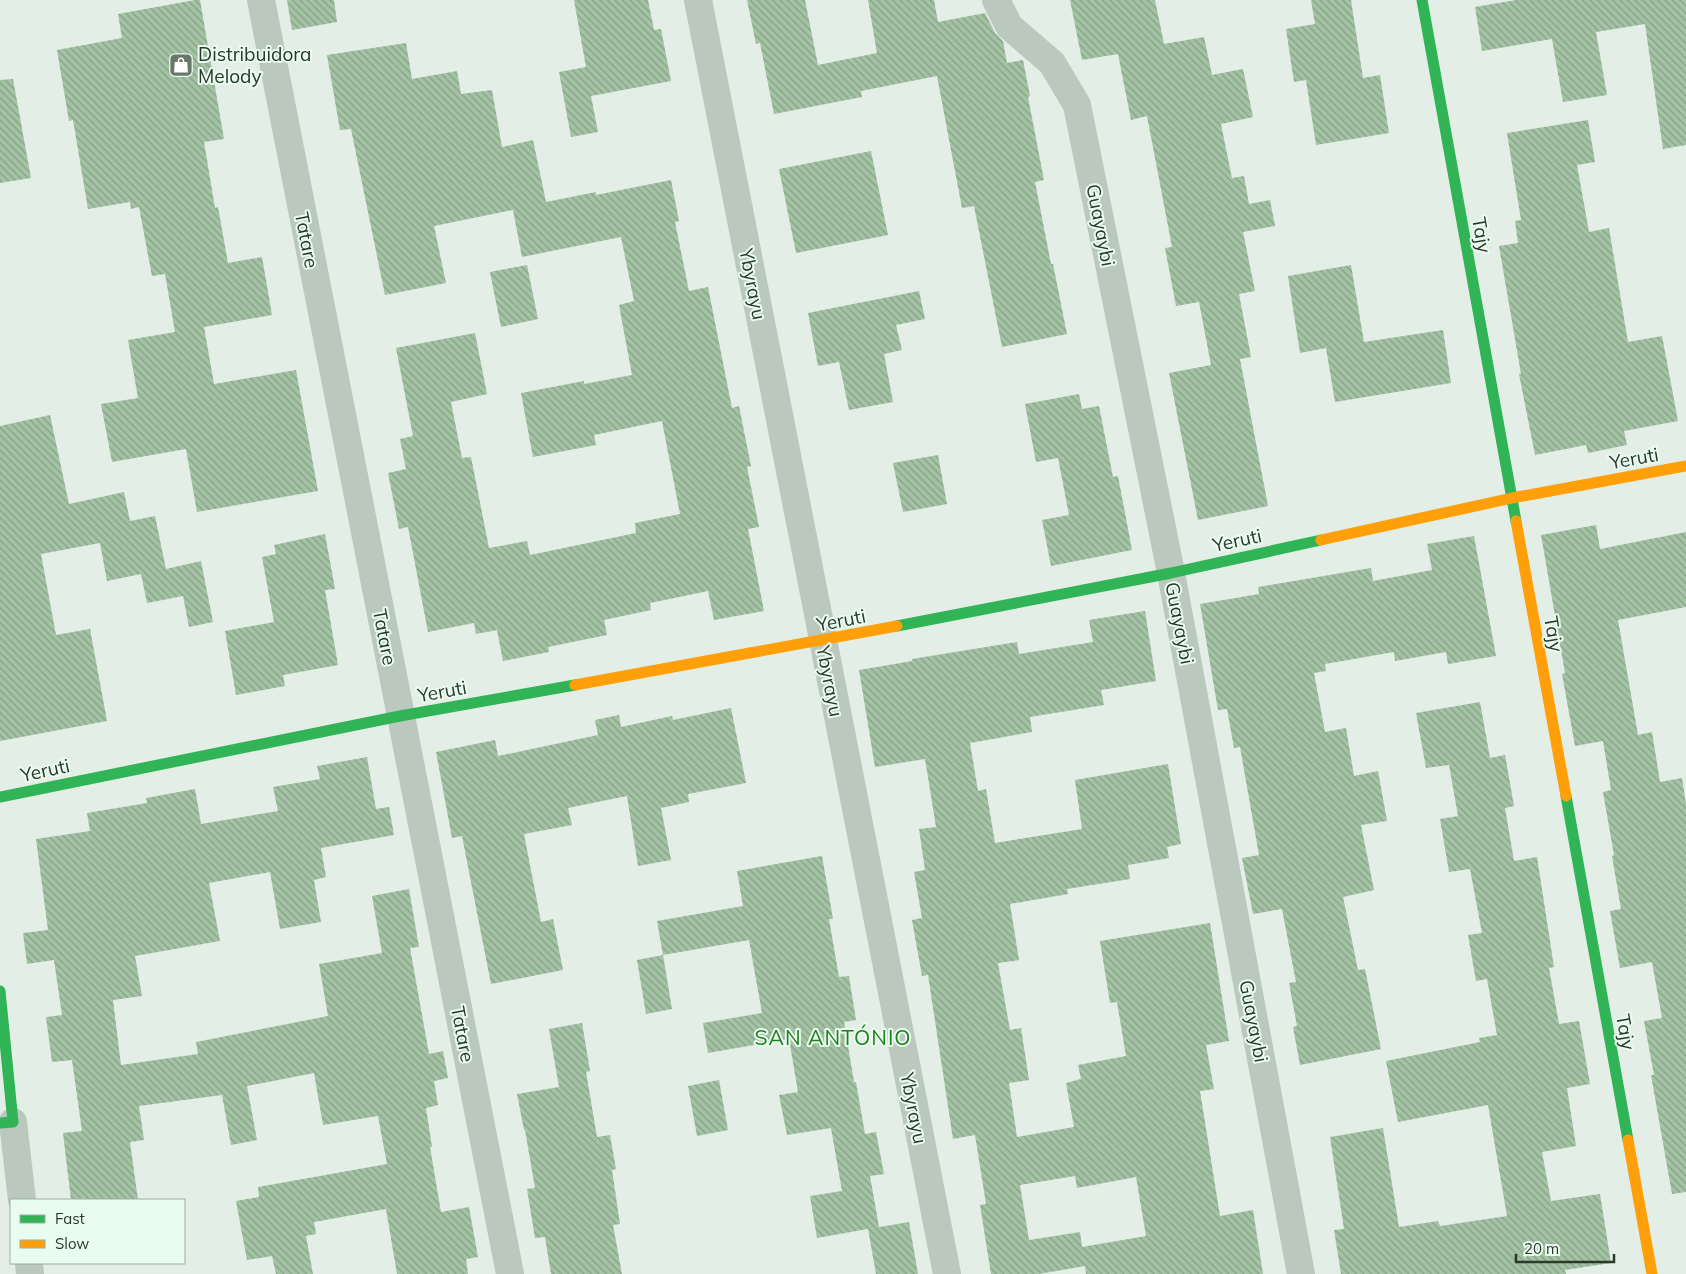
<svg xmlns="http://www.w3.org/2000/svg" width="1686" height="1274" viewBox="0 0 1686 1274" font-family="Mulish,sans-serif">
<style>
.building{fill:url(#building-back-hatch);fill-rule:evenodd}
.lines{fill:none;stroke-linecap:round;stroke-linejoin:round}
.street{stroke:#bbc8be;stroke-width:28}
.fast{stroke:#30b455;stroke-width:11}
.slow{stroke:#ff9f0a;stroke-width:11}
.labels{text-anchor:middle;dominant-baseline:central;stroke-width:4;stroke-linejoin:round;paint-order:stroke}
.poi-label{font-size:19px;fill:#29392a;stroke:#eafbef;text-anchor:start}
.street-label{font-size:19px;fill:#29392a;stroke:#eafbef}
.quarter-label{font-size:21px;letter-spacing:1px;fill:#207f1e;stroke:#eafbef}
</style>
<defs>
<pattern id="building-back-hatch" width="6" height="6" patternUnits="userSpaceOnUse" patternTransform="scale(1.25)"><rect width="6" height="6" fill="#a4c3a5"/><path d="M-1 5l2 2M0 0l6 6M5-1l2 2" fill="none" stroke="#869f87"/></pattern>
</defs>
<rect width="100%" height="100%" fill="#e3eee6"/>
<path class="building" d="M195,0h5l24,139 -20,3 11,66 3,-1 10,56 34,-6 10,58 -68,12 10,57 82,-14 22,121 -121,21 -11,-63 -74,13 -11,-58 37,-6 -10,-58 47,-8 -10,-58 -13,2 -13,-69 -8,2 -1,-7 -42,7 -15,-89 -4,1 -12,-71 65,-12 -4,-24z
M287,0h47l3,22 -45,8z
M574,0h74l6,30 7,-1 10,52 -80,15 7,36 -27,5 -12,-65 27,-5z
M747,0h58l13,65 59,-12 -9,-53h66l4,22 47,-9 10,20 8,8 4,22 16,-3 7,36 -2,1 16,83 -9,2 16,82h2l14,70 -65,13 -28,-141 -12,2 -25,-132 -76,15 1,6 -88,17 -14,-71 -4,1z
M1070,0h85l9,44 40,-7 8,38 31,-6 10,48 -32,7 11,54 12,-2 5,28 21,-4 5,26 -32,6 12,59 -16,3 12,63 -11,2 28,147 -70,14 -29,-147 42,-8 -12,-63 -23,4 -11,-58 7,-1 -25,-131 -16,4 -13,-66 -36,6z
M1311,0h40l12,78 17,-3 9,58 -73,12 -10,-65 -12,2 -8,-53 29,-5z
M1516,0h170v145l-23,4 -18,-125 -49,8 11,63 -44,7 -11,-63 -70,12 -7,-44z
M406,43l6,36 45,-8 4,23 31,-4 10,57 31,-7 13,62 50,-10v3l75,-15 8,41 -4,1 14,69 19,-4 24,121 7,-2 12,60 -4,1 12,60 -11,2 16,82 -50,9 -6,-29 -58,12 1,7 -47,10 3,15 -59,12 1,5 -46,9 -6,-31 -21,4 -2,-11 -46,9 -20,-105 -9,2 -11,-56 18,-4 -6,-30 13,-3 -17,-88 79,-15 12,61 -36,8 11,56 9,-1 18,91 38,-7 3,14 106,-22 -1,-10 45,-9 -18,-93 -68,14 2,10 -63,12 -12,-64 63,-12v3l48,-9 -13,-70 15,-4 -13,-64 -99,20 -9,-47 -79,16 12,57 -61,12 -34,-166 -11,1 -13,-75z
M13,79l18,99 -31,5v-103z
M1588,120l7,42 -18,3 12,67 20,-4 19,114 34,-6 16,85 -54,10 3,14 -39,8 -2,-8 -51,10 -16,-81h2l-22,-128 19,-3 -3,-22 6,-1 -14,-87z
M871,151l17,84 -92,18 -17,-84z
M527,265l11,54 -37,8 -11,-55z
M1351,265l13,77 79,-12 8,53 -116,19 -9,-54 -26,5 -12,-77z
M919,291l6,28 -29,6 6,25 -18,4 9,48 -44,8 -10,-48 -21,4 -10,-53z
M1079,394l3,15 17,-3 14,71 5,-1 14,74 -81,16 -9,-46 27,-5 -11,-57 -22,4 -11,-58z
M50,415l19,89 55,-12 6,29 25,-5 11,53 35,-8 12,61 -24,5 -6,-31 -36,7 -6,-29 -34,7 -7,-38 -59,11 15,81 34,-6 17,92 -107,20v-315z
M938,455l9,49 -44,8 -10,-49z
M1596,525l4,24 86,-17v75l-68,13 20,115 14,-3 8,50 22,-4 4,26v388l-14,2 -21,-119h3l-10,-54 18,-3 -10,-56 -32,6 -10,-57 11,-2 -9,-53 2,-1 -11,-63 8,-2 -8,-49 -28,5 -13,-72 3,-1 -24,-138z
M325,534l10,55 -10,1 13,75 -55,10 2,11 -49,9 -11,-64 49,-9 -12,-65 14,-3 -2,-9z
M1474,536l22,120 -48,8 -2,-12 -51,9 -1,-9 -69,12 1,7 -12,2 11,59 21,-4 8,48 24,-5 9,50 -26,4 13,65 -31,7 15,73 7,-1 16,80 -81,16 -7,-38 4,-1 -8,-43 7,-1 -14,-73 -29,5 -11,-56 17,-3 -19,-108 -6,1 -7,-39 -9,1 -18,-106 59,-10 -1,-7 113,-19 2,13 59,-11 -5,-26z
M1145,611l11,70 -55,9 3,15 -74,12 2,15 -62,11 8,48 8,-2 9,54 87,-14 -7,-49 93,-16 13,80 -14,3 2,11 -41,7 2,14 -63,10 1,5 -58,10 9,56 -21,3 12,67 11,-2 8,52 -20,3 8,54 57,-10 -8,-44 15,-4 -3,-14 48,-9 -9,-54 -7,1 -10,-62 110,-18 19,118 -23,4 8,44 -14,2 20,125 33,-6 10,64h-177l-1,-8 -46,8h-48l-11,-69 6,-1 -11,-69 -22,4 -25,-164 -6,1 -10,-56 10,-2 -8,-46 11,-2 -6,-41 17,-2 -11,-68 -50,8 -16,-97 53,-9v-2l105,-17 2,12 74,-12 -4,-22zM1075,1176l2,12 59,-11 10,59 -64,11 -2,-15 -51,8 -9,-55z
M1480,702l10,56 15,-3 9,51 -9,2 9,53 23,-4 17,110 -5,1 10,56 20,-3 11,63 -23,4 9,58 -34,6 9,49 49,-7 11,69 -46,7 1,4h-225l-7,-44 10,-1 -14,-92 53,-9 16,99 39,-6 2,5 67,-10 -19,-111 -90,17 -12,-61 94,-19 -1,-4 18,-3 -10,-56 -11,2 -8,-46 14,-2 -12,-64 -21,3 -9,-53 18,-3 -9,-51 -23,3 -10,-55z
M731,708l15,75 -58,11 1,8 -28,6 10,52 -33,6 -11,-70 -59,12 4,17 -48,9 17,88 12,-3 10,51 -72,14 -29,-148 -10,2 -16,-86 59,-12 3,16 100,-21 -3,-15 24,-5 2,12 51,-11 1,4z
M367,757l9,52 13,-2 5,28 -73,13 5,29 -12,3 7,42 -41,7 -10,-57 -61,11 11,58 -85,15 7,40 -29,4 8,65 77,-11 -2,-12 132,-26 -9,-52 63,-11 -10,-57 37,-7 10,58 -9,1 19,106 14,-3 5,27 -14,3 4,24 -12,3 6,39h-2l11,65 28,-5 9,50 -12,2 2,15h-71l-11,-65 -72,13 2,12 -10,2 7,38h-37l-4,-18 -25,4 -11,-59 23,-4 -1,-10 129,-23 -9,-48 -55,9 -9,-52 -67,13 10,54 -26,5 -9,-50 -83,11 5,34 -14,2 8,58h-67l-8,-67 19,-2 -10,-71 -20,2 -6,-45 16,-2 -8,-55 -27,4 -4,-31 25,-3 -12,-91 54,-8 -3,-18 60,-10 -1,-5 49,-9 6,35 77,-13 -5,-24 47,-8 -3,-13z
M822,856l11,63h-4l10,58 10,-1 7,44 -12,2 10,60h2l9,52 11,-2 8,42 -14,2 9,51 -62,11 -7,-42 32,-5 -11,-63 -44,7 -8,-40 19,-3 -9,-53 -81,14 -5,-30 59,-10 -13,-73 -86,15 -6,-34 86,-15 -6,-35z
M663,955l9,54 -26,5 -9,-54z
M582,1023l8,48 -4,1 11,65 13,-2 6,34 -4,1 8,54 -7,1 9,49h-71l-6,-37 -10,1 -8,-49 8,-1 -10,-58h-1l-7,-36 42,-7 -10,-58z
M719,1080l9,50 -31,6 -9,-50z
M909,1222l9,52h-42l-8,-45z"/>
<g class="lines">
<path class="street" d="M261,0l249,1274
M698,0l249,1274
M996,0l13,26 43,37 25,42 94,468 130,701
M13,1122l9,78
M29,1263l1,11"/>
<path class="fast" d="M1422,0l94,521
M897,626l274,-53 150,-33
M1566,796l62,344
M0,797l400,-81 175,-31
M0,991l13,131 -13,1"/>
<path class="slow" d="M1516,521l50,275
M1321,540l191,-42 174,-32
M575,685l322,-59
M1628,1140l24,134"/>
</g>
<defs>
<g id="shop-square" transform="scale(1.25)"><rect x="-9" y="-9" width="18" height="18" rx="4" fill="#6a786c" stroke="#eafbef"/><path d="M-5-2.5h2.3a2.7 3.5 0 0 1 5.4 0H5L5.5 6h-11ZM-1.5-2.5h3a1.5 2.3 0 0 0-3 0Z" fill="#fff"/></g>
</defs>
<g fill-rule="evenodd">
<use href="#shop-square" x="181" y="65"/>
</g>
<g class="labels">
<g class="poi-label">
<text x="198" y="54">Distribuidora<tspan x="198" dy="22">Melody</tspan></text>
</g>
<g class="street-label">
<text transform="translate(1101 225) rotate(79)">Guayaybi</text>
<text transform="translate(1482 235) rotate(80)">Tajy</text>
<text transform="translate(307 240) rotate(79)">Tatare</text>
<text transform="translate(753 284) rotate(79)">Ybyrayu</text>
<text transform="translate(1634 458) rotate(-10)">Yeruti</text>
<text transform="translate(1237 540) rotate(-12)">Yeruti</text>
<text transform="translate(841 620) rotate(-11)">Yeruti</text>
<text transform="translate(1180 623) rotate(79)">Guayaybi</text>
<text transform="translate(1554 634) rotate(80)">Tajy</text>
<text transform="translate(385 637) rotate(79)">Tatare</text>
<text transform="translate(830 681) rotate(79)">Ybyrayu</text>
<text transform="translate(442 691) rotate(-10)">Yeruti</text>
<text transform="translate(45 770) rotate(-12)">Yeruti</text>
<text transform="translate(1254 1021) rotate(79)">Guayaybi</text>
<text transform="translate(1626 1032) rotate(80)">Tajy</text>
<text transform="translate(463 1034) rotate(79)">Tatare</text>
<text transform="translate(914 1108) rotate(79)">Ybyrayu</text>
</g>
<g class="quarter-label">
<text x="833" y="1037">SAN ANTÓNIO</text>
</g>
</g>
<rect x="10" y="1199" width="175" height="65" fill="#eafbef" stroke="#9dada0"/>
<rect x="20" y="1215" width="25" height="8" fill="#30b455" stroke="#9dada0"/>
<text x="55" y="1224" font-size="15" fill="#29392a">Fast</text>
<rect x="20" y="1240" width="25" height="8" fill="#ff9f0a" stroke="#9dada0"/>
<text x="55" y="1249" font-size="15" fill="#29392a">Slow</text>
<path d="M1516 1254v8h98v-8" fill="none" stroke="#29392a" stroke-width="2.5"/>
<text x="1524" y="1254" font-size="15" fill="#29392a" stroke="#eafbef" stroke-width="4" paint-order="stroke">20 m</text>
</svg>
